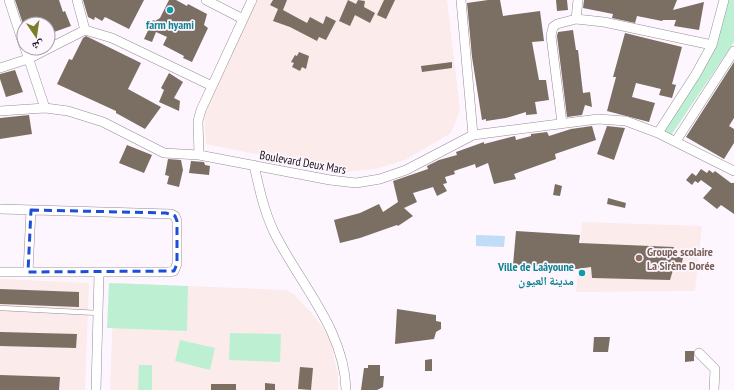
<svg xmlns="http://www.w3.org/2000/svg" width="734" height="390" viewBox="0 0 734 390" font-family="'PT Sans Narrow','Noto Naskh Arabic',sans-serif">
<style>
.education{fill:#fbebea}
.green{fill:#bdf0d3}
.water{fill:#c0dcf7}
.building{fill:#7b6e63}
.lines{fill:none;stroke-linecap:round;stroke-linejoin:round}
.lane-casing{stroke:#978b98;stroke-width:5.5}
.street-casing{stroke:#978b98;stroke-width:10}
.lane{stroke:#fff;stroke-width:4.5}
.street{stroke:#fff;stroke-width:9}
.marked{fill:none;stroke:#1d4ed8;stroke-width:3;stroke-dasharray:8 5;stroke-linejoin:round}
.culture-dot{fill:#0f9aa8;stroke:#fef6ff;stroke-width:1.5}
.education-dot{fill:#8d6e63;stroke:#fef6ff;stroke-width:1.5}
.labels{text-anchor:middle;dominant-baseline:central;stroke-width:3.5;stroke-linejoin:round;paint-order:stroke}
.culture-label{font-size:12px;font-weight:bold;fill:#0d838f;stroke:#fef6ff}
.street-label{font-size:12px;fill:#191419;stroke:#fef6ff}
.education-label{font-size:12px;font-weight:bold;fill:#785e54;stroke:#fef6ff;text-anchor:start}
</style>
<rect width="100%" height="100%" fill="#fef6ff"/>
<path class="education" d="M256,0h191l13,110 -9,23 -46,27 -30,9 -29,3 -140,-28 -2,-33z
M582,222l120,4 -7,65 -119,1z
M0,279l89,4 -4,107h-85z
M114,283l172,7 8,4 21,23 14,20 9,37v16h-228z"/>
<path class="green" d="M725,0h9v42l-62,92 -4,2 -4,-6 51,-82z
M109,283l79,3 -1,45 -80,-3z
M230,333l51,1 -1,28 -51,-2z
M180,340l35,8 -5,22 -35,-9z
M139,365h13v25h-14z"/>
<path class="water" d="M476,235l29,1 -1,11 -28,-1z"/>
<path class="building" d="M15,0h44l4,12 2,-1 6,15 -17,6 -1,-3 -4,2 -1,-7h-24v3z
M83,0h61l-15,29 -24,-12 -3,4 -7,-4 -1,3 -6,-3z
M169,0h7l11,6 1,-2 19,10 -3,11 4,3 -16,34 -9,-4 1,-2 -21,-11 4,-8 -11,-5 -4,10 -8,-3 9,-19 2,1 5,-3z
M273,0h14l-4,10 24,13 3,-6 13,7 3,-8 10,5 -10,19 -7,-3 -2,4 -27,-14 -17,-6 5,-12 -8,-4z
M348,0l8,4 2,-4 7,1 -1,6 11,6 -5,10 -15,-8 -5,11 -11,-5z
M384,0h11l-9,19 -9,-4z
M488,0h12l3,16 37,-5 4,30 -12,1 7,38h7l3,20 -14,2 2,12 -11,1v-3l-20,6 -20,3v-2l-4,1 -10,-63 -5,-54z
M556,0h11l1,10 -11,1z
M584,0h93l-4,10 31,-8 -5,28 -25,-4 2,-6h-13l-1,1 -25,-5 -2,7 -23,-5 1,-4 -30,-6z
M573,30l3,20h2l5,43 7,-1 2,15 -7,-2 -3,10 -15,2 -10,-81 1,-4z
M625,33l57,14 -10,37 4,1 -4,13 -13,-3 2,-6 -25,-6 -4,14 23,6 -6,19 -42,-11 9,-34h-3z
M86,36l55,27 -13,26 33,18 -16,22 -29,-16v-2l-59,-27 12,-25 3,1 11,-22z
M299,52l10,4 -3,13 -4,-2 -2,4 -8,-4 2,-4 -3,-1 4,-7 2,1z
M452,62v6l-30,4 -1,-6z
M734,62v56l-5,8 5,3v14l-10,16 -38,-22z
M15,70l8,22 -17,5 -6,-18v-5z
M169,73l14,9 -9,16 6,3 -1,10 -20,-9 5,-12 -3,-2z
M29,115l3,19 -32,5v-21z
M592,126l4,14 -41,14 1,5 -42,15 2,5 -22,5 -6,-21 -12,5 -1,-4 -21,7 1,3 -10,3 2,6 -4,1 4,7 -10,5 -4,-9 -20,6 4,9 -13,6 9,8 -15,10 -1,-1 -37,13 -20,5 -6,-23 26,-7 19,-9 4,8 15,-10 -5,-21 35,-12 -1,-3 12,-6 18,-5 -1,-3 28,-10v2l31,-8 1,4 15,-4v-2l16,-2 2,4 22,-7z
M607,126l18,2 -11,32 -17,-6z
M127,145l25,10 -8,18 -25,-10z
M168,159l13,1 2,10 -4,17 -12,-3 2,-8 -4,-1z
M191,161l13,1 1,3 5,1 -1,9 -20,-2z
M701,169l6,4 2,-3 4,3 2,-2 16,12h3v31l-13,-9 -4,4 -14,-11 9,-10 -11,-8 -3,3 -3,-2 -3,4 -6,-5 6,-7 4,3z
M555,184l7,2 -2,10 -7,-1z
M608,198l18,5 -1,5 -18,-4z
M516,231l64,4 -1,8 95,4 -3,8 12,3 -3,13 -7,-1 -3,10 -78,-2 -1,-11 -14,2 -64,-4z
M0,289l79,3v15l-79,-3z
M397,309l39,6v6l5,1v7l-5,3 -2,7 -39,5z
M0,332l77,2 -1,14 -76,-2z
M594,337h16l-2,15h-15z
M685,351h9v10l-9,1z
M432,359v12h-7v-11z
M368,365h12v11h4l-1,11 -6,3h-16l3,-22h4z
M300,367l13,1 -2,22 -13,-1z
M0,375l60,2 -1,13h-59z
M265,383l10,1v6h-10z
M211,384h25v6h-25z"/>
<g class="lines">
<g class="lane-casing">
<path id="lane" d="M0,308l98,5"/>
</g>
<g class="street-casing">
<path id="street" d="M9,0l15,46
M77,0l8,30 27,8 100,48
M206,0l37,19
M461,0l12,135
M576,19l2,-19
M25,48l20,60
M0,68l28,-9 57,-29
M0,111l45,-3 23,3 35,11 61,31 35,2 131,25 26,3 24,-4 26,-9 67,-35 125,-16 28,2 32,12 76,38
M562,123l-11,-87 2,-9 4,-3 19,-5 28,3 108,23
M658,133l38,-59 16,-29 12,-45
M676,141l58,-90
M199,155l-1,-34 3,-11 51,-110
M254,165c5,23 10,46 20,67 25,51 71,98 72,158
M0,209l171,5 4,2 2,5v43l-3,7 -5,1h-169
M28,272l3,-62
M699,353l16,16 -1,21
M96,390l3,-116"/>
</g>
<use href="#lane" class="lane"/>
<use href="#street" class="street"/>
</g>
<path class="marked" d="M31,210l135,3 9,3 2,5v43l-3,7 -146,1z"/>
<g class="culture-dot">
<circle cx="170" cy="10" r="4"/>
<circle cx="582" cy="273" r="4"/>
</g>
<circle class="education-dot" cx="639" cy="258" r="4"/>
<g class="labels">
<g class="culture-label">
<text x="170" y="24">farm hyami</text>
<text x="574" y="266" text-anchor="end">Ville de Laâyoune<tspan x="574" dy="14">مدينة العيون</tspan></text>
</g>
<g class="street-label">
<text transform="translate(303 162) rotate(10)">Boulevard Deux Mars</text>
</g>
<g class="education-label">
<text x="647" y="251">Groupe scolaire<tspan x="647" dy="14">La Sirène Dorée</tspan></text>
</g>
</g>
<g transform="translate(36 36) rotate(167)"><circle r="19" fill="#fef6ff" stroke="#a29ca3"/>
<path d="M0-3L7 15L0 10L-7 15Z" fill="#7a7e28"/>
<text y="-6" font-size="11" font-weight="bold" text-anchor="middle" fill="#191419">ش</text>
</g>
</svg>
